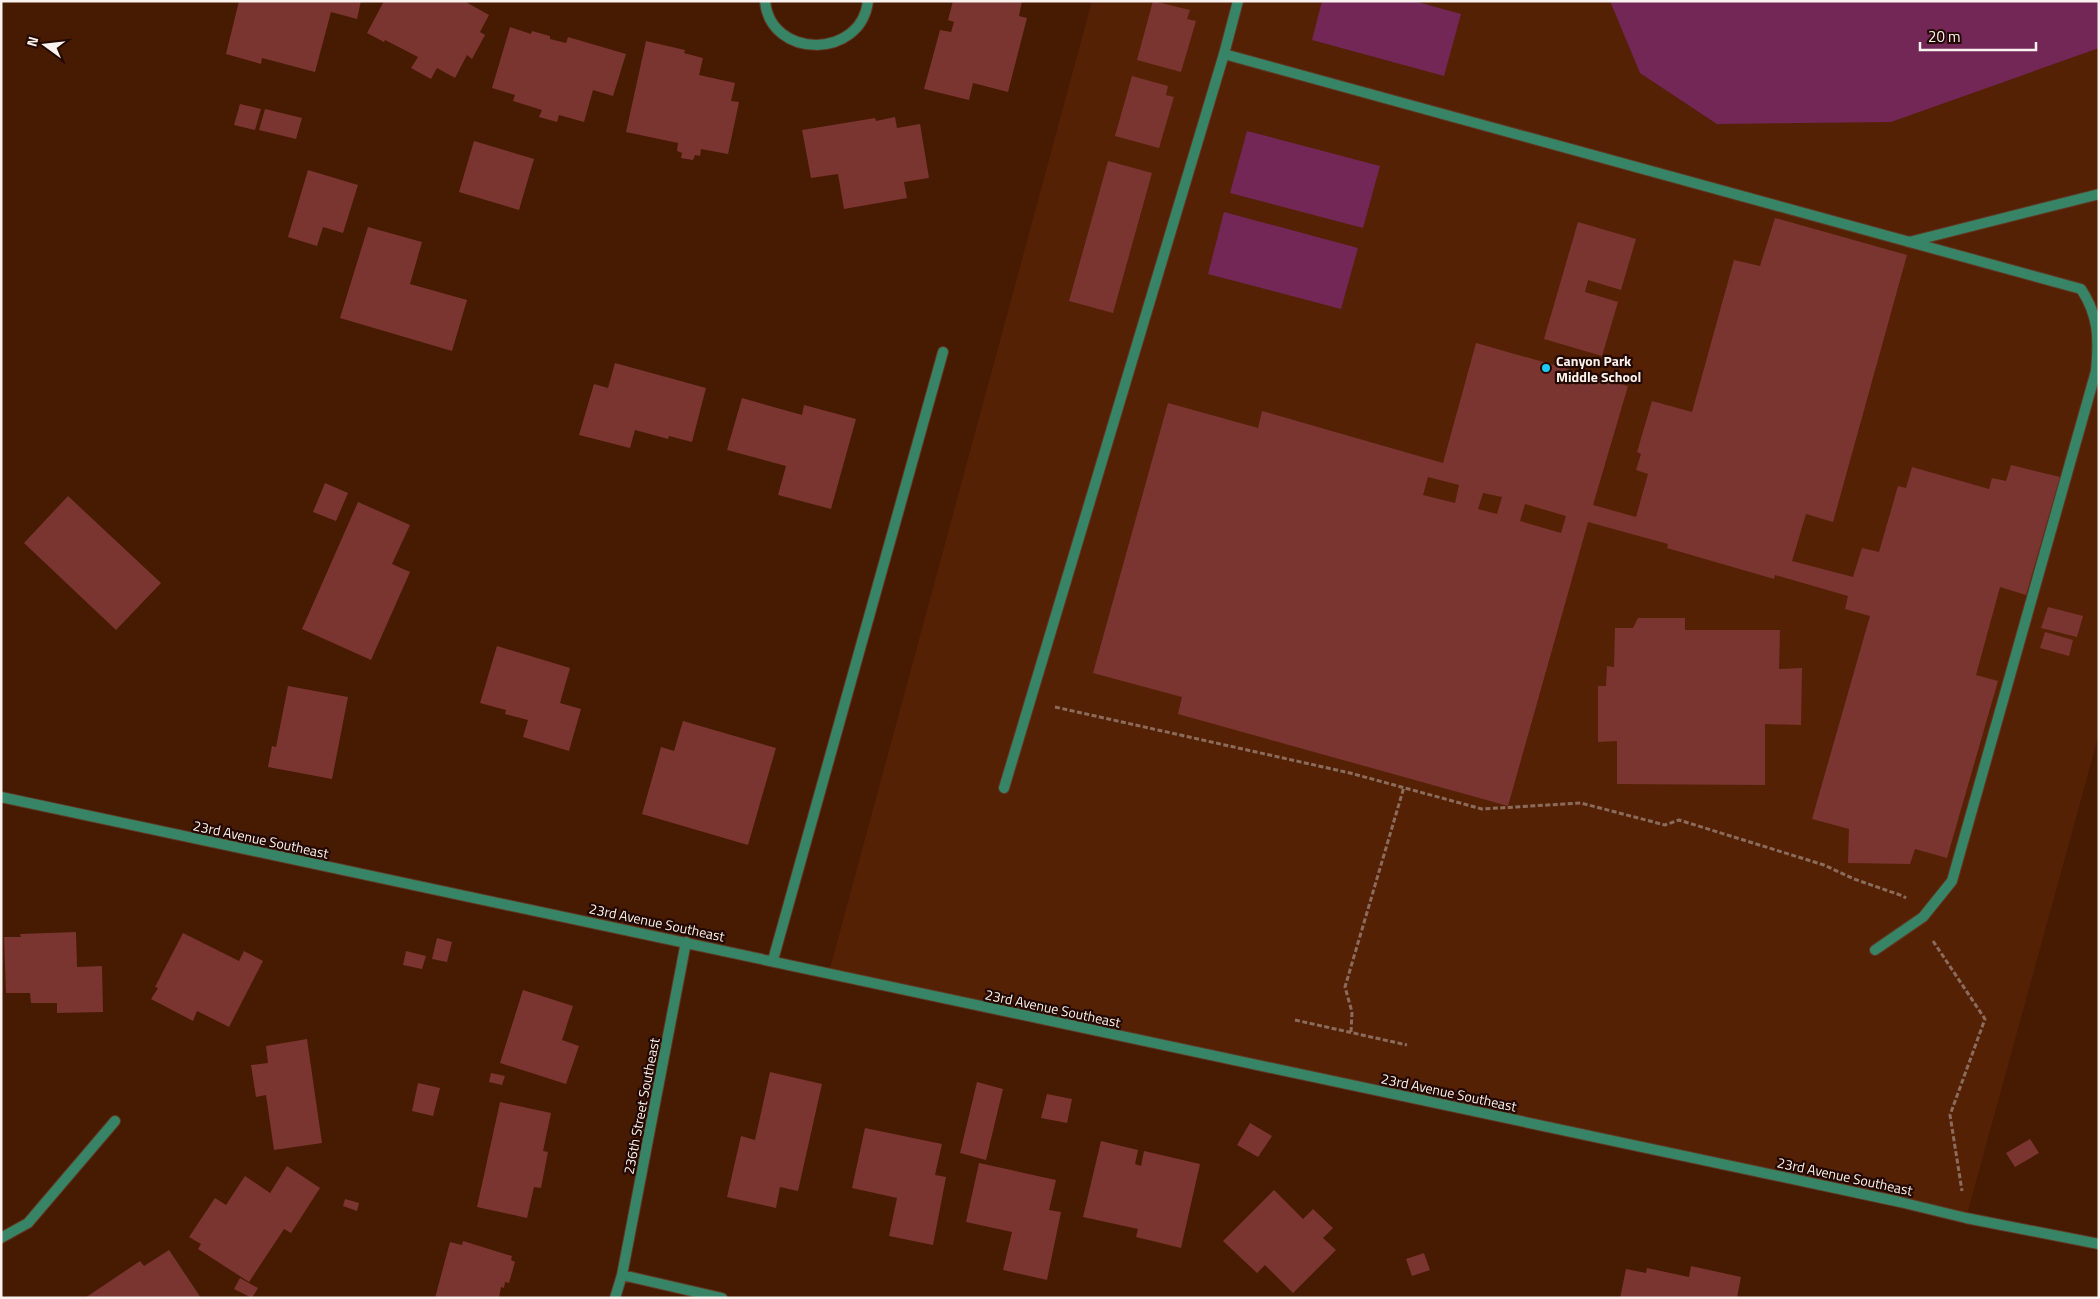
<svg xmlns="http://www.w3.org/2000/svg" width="2100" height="1299" viewBox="0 0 2100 1299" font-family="'Titillium Web',sans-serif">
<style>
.built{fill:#552105}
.green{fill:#722757}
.building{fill:#7a3531;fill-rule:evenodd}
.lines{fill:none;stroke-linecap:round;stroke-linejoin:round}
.lane-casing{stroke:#603823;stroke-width:12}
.street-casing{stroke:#603823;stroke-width:12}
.path{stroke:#8b6c5c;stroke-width:3;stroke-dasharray:5 2.5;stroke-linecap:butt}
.lane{stroke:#388466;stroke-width:10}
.street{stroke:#388466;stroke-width:10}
.poi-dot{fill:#1bcafc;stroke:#230901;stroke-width:2}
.labels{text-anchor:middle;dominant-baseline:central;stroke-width:4.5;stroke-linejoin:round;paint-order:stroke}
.poi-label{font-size:14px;font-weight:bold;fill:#faf2ef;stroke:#230901;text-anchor:start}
.street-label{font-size:14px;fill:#faf2ef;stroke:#230901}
</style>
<rect width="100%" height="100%" fill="#471a02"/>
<path class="built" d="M1092,1h1007v733l-133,484 -1137,-246z"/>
<path class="green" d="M1322,1h92l47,13 -17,62 -132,-36z
M1610,1h489v47l-208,74 -174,2 -77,-51z
M1247,131l133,35 -17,62 -133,-35z
M1224,212l134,36 -17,61 -133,-35z"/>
<path class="building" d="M239,1h122l-4,18 -26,-7 -16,60 -53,-14 -1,6 -35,-10z
M384,1h80l25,14 -9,17 5,3 -13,24 -5,-4 -12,23 -18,-10 -6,11 -20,-11 7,-11 -33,-17 -1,2 -17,-9z
M953,1h69l-3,15 8,2 -19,74 -35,-9 -4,17 -45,-11 16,-59 11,2 3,-10 -6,-2z
M1153,1l37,9 -3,9 9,2 -15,51 -44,-12z
M510,27l21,7 1,-3 18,5v3l16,4 2,-6 58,17 -13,42 -20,-6 -9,32 -25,-7 -2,7 -18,-5 3,-7 -29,-9 2,-6 -23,-7z
M646,41l39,9 -1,3 19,5 -4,17 36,8 -4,18 8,1 -11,52 -27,-5 -1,7 -5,-1 -2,5 -12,-2 1,-5 -5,-2 1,-8 -52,-11z
M1132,76l36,10 -2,9 8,2 -15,51 -44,-12z
M240,104l21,5 -6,21 -21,-5z
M265,109l37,9 -6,21 -37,-9z
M895,117l2,11 23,-4 9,54 -25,4 3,16 -63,11 -6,-35 -27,4 -9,-48 73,-12 1,3z
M474,141l60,18 -15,51 -60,-18z
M1108,161l44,12 -39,140 -44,-12z
M308,170l50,15 -15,48 -20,-6 -6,19 -29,-9z
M1775,218l132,37 -74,267 -27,-8 -14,47 61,16 9,-29 17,4 19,-66 8,2 6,-21 77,22 3,-11 14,3 5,-16 49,12 -34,118 -26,-8 -24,88 22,6 -51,177 -32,-9 -5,15 -62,-1 1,-34 -37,-10 58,-203 -25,-7 3,-13 -73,-21 -1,4 -107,-31 1,-4 -80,-22 -80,284 -330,-92 4,-17 -89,-24 75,-270 90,25 4,-17 181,52 33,-120 152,43 -35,119 43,12 12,-43 -12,-4 5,-16 -4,-2 15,-51 40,11 42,-152 26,6zM1428,477l31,8 -4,18 -32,-8zM1483,493l19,4 -5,17 -19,-5zM1525,504l41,12 -5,17 -41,-12z
M1578,222l58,17 -15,51 -33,-10 -3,12 33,10 -16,54 -58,-17z
M368,227l54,15 -12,42 57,16 -15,51 -112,-33z
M615,363l91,25 -14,54 -23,-6 -1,3 -33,-9 -5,18 -51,-13 15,-51 14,4z
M742,398l60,17 2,-10 52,14 -25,90 -53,-14 8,-29 -59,-16z
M325,483l23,10 -12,28 -23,-9z
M68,496l93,87 -45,47 -92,-87z
M358,502l52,23 -18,39 18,8 -39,88 -69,-31z
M2048,607l35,9 -6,21 -36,-9z
M1638,618h47v12h95l-1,39 23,-1 -1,57 -36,-1v61l-148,-1v-43l-19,1v-56h8l1,-20 7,1 1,-39h18z
M2045,632l28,8 -4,16 -29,-8z
M497,646l73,22 -10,35 21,6 -12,42 -46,-14 5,-17 -23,-6 1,-4 -26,-7z
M288,686l60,11 -16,82 -64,-12 4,-21 4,1z
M683,721l93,27 -28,97 -106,-31 19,-67 13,4z
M76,932l1,35 25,-1 1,46 -46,1v-10h-26l-1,-10h-24l-2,-56h17l-1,-3z
M183,933l56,28 5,-10 19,10 -34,66 -32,-16 -4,10 -42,-22 7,-11 -3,-1z
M437,938l15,4 -5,20 -15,-3z
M406,951l20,5 -4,13 -19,-4z
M523,990l50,16 -11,34 17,6 -13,38 -66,-21z
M307,1039l15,104 -48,7 -8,-55 -10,2 -5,-32 17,-2 -2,-17z
M770,1072l52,12 -24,107 -18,-4 -4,21 -49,-11 14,-61 14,4z
M491,1073l14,3 -3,9 -13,-3z
M977,1082l26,7 -17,71 -26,-7z
M418,1083l22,5 -7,28 -21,-5z
M1047,1094l25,5 -5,24 -26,-5z
M500,1102l51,11 -8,38 5,1 -7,36 -7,-1 -7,31 -50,-11z
M1250,1123l22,13 -14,21 -21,-12z
M865,1128l77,16 -7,31 11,2 -13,68 -44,-9 8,-38 -45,-10z
M2030,1139l9,14 -24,14 -9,-14z
M1101,1141l37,9 -3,14 6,2 3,-15 56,13 -19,84 -45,-11 2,-8 -55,-12z
M979,1163l77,17 -7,30 12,2 -14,68 -44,-10 9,-38 -46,-10z
M287,1166l33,22 -29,45 -7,-4 -35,53 -51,-33 3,-5 -12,-7 26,-39 11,7 19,-29 25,17z
M1274,1190l29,29 10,-10 20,19 -10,10 13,12 -43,43 -28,-28 -8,8 -34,-32z
M345,1199l14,4 -2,8 -14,-5z
M463,1241l49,15 -1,4 4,2 -6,21 -4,-1 -1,6 -3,-1 -2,11h-64l15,-56 12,3z
M169,1250l32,48h-116l55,-37 4,5z
M1424,1253l6,17 -18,6 -6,-17z
M1691,1266l50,11 -4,21h-117l6,-29 20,4 1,-5 42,9z
M240,1278l18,10 -6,10 -18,-9z"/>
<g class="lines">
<g class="lane-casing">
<path id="lane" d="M1224,54l857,235c18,27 18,50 15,82l-144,510 -29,36 -48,33
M1909,242l190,-48
M1004,788l220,-734 14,-53
M773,960l170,-608"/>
</g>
<g class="street-casing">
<path id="street" d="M765,1c5,58 96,59 103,0
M1,797l1899,405 66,16 133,26
M1,1238l27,-15 87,-102
M622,1275l100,23
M615,1298l7,-23 64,-333"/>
</g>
<path class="path" d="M1055,707l295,66 132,36 99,-6 84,22 14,-5 145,45 30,14 49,17 3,2
M1933,941l52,78 -35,96 12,76
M1295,1020l112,25
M1351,1032l1,-20 -7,-25 59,-200"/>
<use href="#lane" class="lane"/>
<use href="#street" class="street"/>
</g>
<circle class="poi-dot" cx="1546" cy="368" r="5"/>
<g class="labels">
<g class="poi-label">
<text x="1556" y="360">Canyon Park<tspan x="1556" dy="16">Middle School</tspan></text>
</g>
<g class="street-label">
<text transform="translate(261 839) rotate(12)">23rd Avenue Southeast</text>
<text transform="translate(657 922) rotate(12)">23rd Avenue Southeast</text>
<text transform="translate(1053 1008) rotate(12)">23rd Avenue Southeast</text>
<text transform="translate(1449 1092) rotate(12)">23rd Avenue Southeast</text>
<text transform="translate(641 1106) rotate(-79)">236th Street Southeast</text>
<text transform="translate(1845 1176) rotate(12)">23rd Avenue Southeast</text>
</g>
</g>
<rect width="2100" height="1299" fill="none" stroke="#faf2ef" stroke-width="5"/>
<g transform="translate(45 45) rotate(285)" stroke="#230901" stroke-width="4" paint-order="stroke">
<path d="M0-4L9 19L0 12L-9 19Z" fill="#faf2ef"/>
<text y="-8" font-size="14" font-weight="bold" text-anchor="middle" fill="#faf2ef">N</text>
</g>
<path d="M1920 42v8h116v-8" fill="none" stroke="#faf2ef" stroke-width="2.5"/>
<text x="1928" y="42" font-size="15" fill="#faf2ef" stroke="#230901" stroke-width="4" paint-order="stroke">20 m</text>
</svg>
